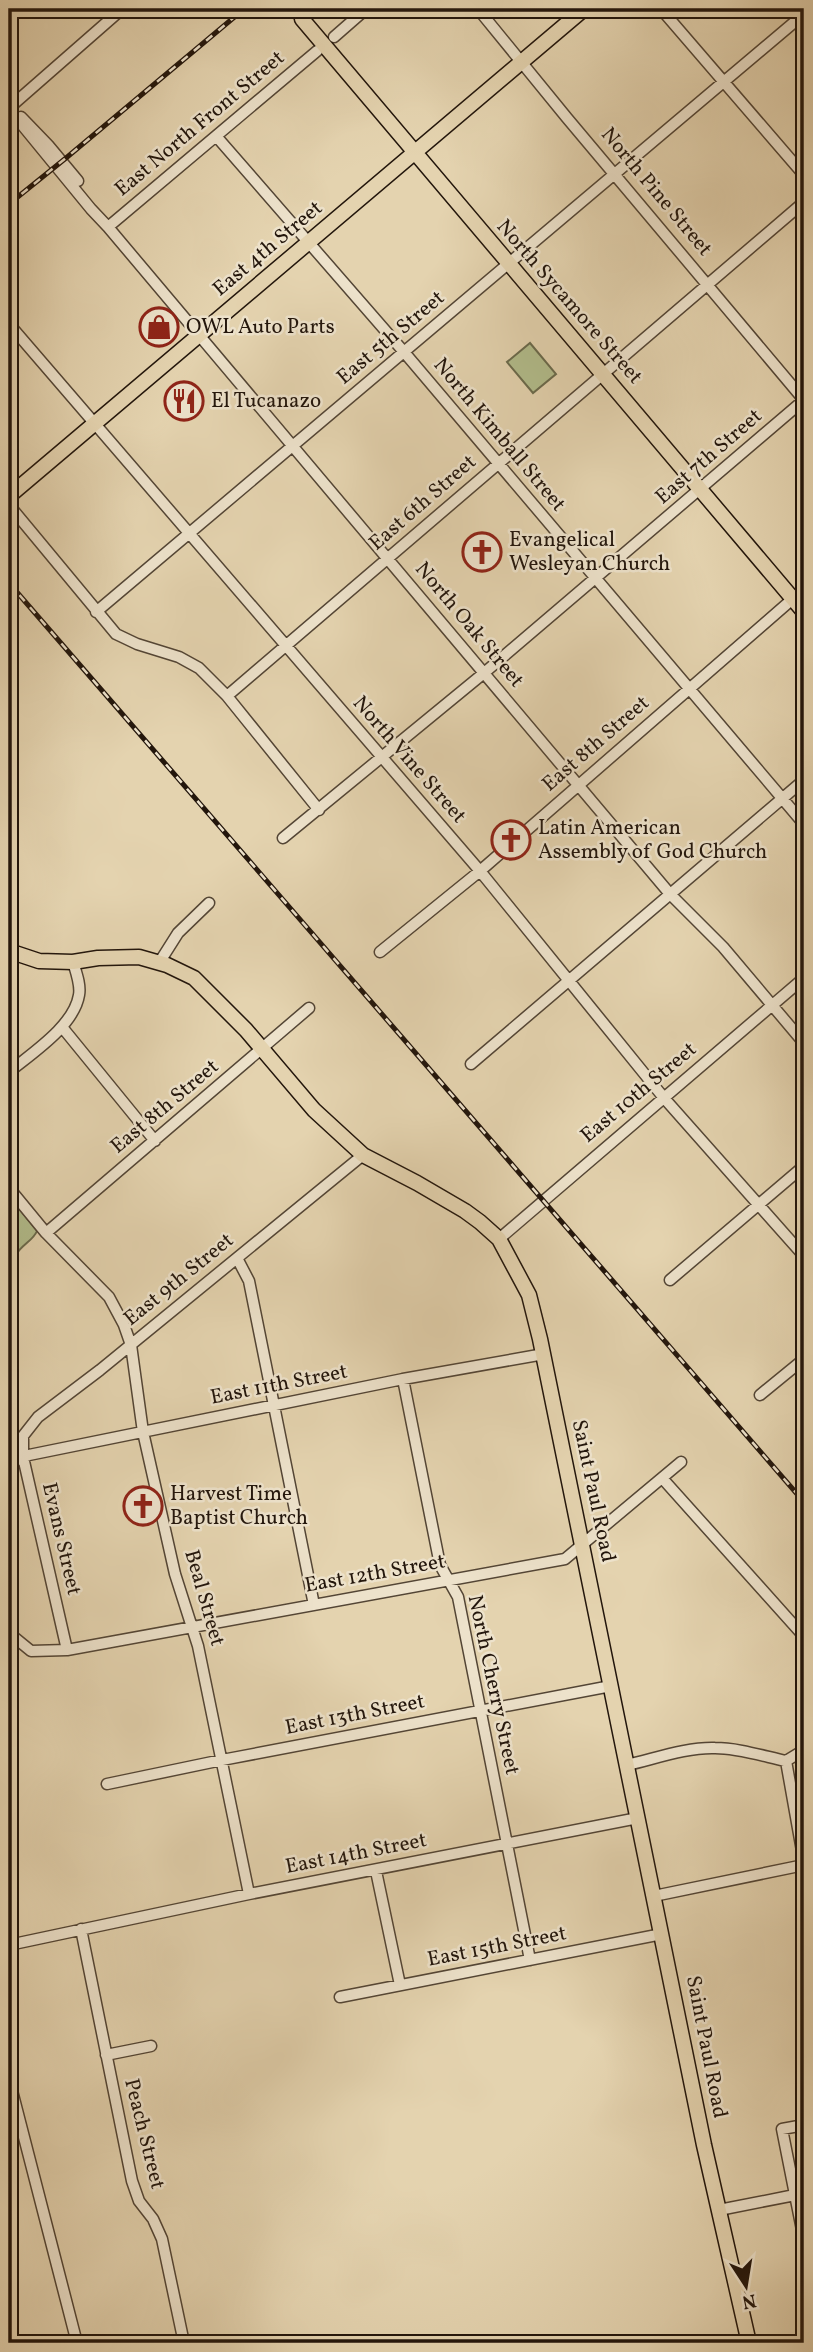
<svg xmlns="http://www.w3.org/2000/svg" width="813" height="2352" viewBox="0 0 813 2352" font-family="Vollkorn,serif">
<style>
.green{fill:#b2bd8c;stroke:#6a6a4c;stroke-width:2}
.lines{fill:none;stroke-linecap:round;stroke-linejoin:round}
.major-tunnel{stroke:#bdad8e;stroke-width:14;stroke-dasharray:14 7;stroke-linecap:butt}
.minor-casing{stroke:#534535;stroke-width:13}
.major-casing{stroke:#23160c;stroke-width:17}
.minor{stroke:#ede2cb;stroke-width:10}
.major{stroke:#e4d3af;stroke-width:14}
.rail-casing{stroke:#23160c;stroke-width:5}
.rail{stroke:#ede2cb;stroke-width:2.5;stroke-dasharray:8;stroke-linecap:butt}
.labels{text-anchor:middle;dominant-baseline:central;stroke-width:5;stroke-linejoin:round;paint-order:stroke}
.street-label{font-size:21px;fill:#23160c;stroke:#ede2cb}
.poi-label{font-size:21px;fill:#23160c;stroke:#ede2cb;text-anchor:start}
</style>
<rect width="100%" height="100%" fill="#e4d3af"/>
<filter id="stains"><feTurbulence type="fractalNoise" baseFrequency=".00286" numOctaves="4"/><feColorMatrix values="0 0 0 0 .2 0 0 0 0 .09 0 0 0 0 .02 0 0 0 .5 -.17"/></filter>
<radialGradient id="worn" r=".72"><stop offset=".6" stop-color="#630" stop-opacity="0"/><stop offset="1" stop-color="#630" stop-opacity=".3"/></radialGradient>
<path class="green" d="M530,343l26,31 -23,19 -26,-31z
M9,1196l28,35c-4,10 -16,14 -21,24 -4,6 -3,11 -7,17z"/>
<g class="lines">
<path class="major-tunnel" d="M294,9l8,10"/>
<g class="minor-casing">
<path id="minor" d="M661,9l143,166
M334,37l32,-28
M9,108l113,-99
M9,109l82,100 17,18 562,667 53,53 81,96
M21,117l27,28 30,36
M216,136l188,216 400,472
M108,227l209,-176
M9,324l471,547 184,227 140,158
M9,505l107,129 21,10 42,13 20,11 28,28 92,114
M96,612l708,-598
M227,696l577,-494
M283,838l201,-165 320,-273 -237,-282 -89,-109
M380,952l100,-81 324,-282
M159,963l19,-30 31,-30
M62,1027l93,114
M471,1064l333,-284
M9,1072c23,-19 65,-46 70,-77 2,-10 -3,-23 -6,-33
M9,1188l37,45 63,64 15,28 7,20 12,87 32,142 23,72 51,248
M46,1233l263,-225
M499,1239l305,-261
M237,1258l12,23 65,324
M670,1280l134,-114
M403,1379l37,186 18,32 72,363
M760,1395l44,-36
M9,1463l20,-8 374,-76 141,-25
M662,1478l138,154
M9,1633l22,18 36,-1 498,-91 116,-97
M67,1650l-44,-193v-21l15,-19 62,-47 263,-215
M786,1761l18,101
M786,1761l18,-11
M627,1765c27,-6 60,-18 88,-17 23,0 48,8 71,13
M107,1784l115,-24 389,-74
M376,1871l24,114
M654,1896l150,-31
M81,1929l51,252 7,20 14,18 9,20 22,104
M9,1945l240,-51 389,-76
M340,1997l322,-63
M106,2055l45,-9
M9,2079l68,264
M804,2125l-22,4 22,111
M719,2210l76,-15"/>
</g>
<g class="major-casing">
<path id="major" d="M302,19l502,593
M9,496l575,-487
M9,951l30,10 34,1 25,-4 41,-1 28,8 27,13 52,52 68,80 49,45 54,28 48,28 15,11 19,17 30,56 11,44 164,806 45,198"/>
</g>
<use href="#minor" class="minor"/>
<use href="#major" class="major"/>
<g class="rail-casing">
<path id="rail" d="M9,204l57,-46 178,-149
M9,583l795,919"/>
</g>
<use href="#rail" class="rail"/>
</g>
<defs>
<g id="shop-ring" transform="scale(2.0125)"><circle r="9.5" fill="#ede2cb" stroke="#8f2418" stroke-width="1.5"/><path d="M-5-2.5h2.3a2.7 3.5 0 0 1 5.4 0H5L5.5 6h-11ZM-1.5-2.5h3a1.5 2.3 0 0 0-3 0Z" fill="#8f2418"/></g>
<g id="restaurant-ring" transform="scale(2.0125)"><circle r="9.5" fill="#ede2cb" stroke="#8f2418" stroke-width="1.5"/><path d="M-5-6h1v4h1v-4h1v4h1v-4h1v5L-1.5 .5V6h-2V.5L-5-1ZM5-6V6H3V1.5H1.5Q1.5-4 5-6Z" fill="#8f2418"/></g>
<g id="church-ring" transform="scale(2.0125)"><circle r="9.5" fill="#ede2cb" stroke="#8f2418" stroke-width="1.5"/><path d="M-1.2-6h2.4v3.5h3.3v2.4h-3.3V6h-2.4V-.1h-3.3v-2.4h3.3Z" fill="#8f2418"/></g>
</defs>
<g fill-rule="evenodd">
<use href="#shop-ring" x="159" y="327"/>
<use href="#restaurant-ring" x="184" y="401"/>
<use href="#church-ring" x="482" y="552"/>
<use href="#church-ring" x="511" y="840"/>
<use href="#church-ring" x="143" y="1506"/>
</g>
<g class="labels">
<g class="street-label">
<text transform="translate(200 124) rotate(-40)">East North Front Street</text>
<text transform="translate(656 192) rotate(50)">North Pine Street</text>
<text transform="translate(268 249) rotate(-40)">East 4th Street</text>
<text transform="translate(569 302) rotate(49)">North Sycamore Street</text>
<text transform="translate(391 338) rotate(-40)">East 5th Street</text>
<text transform="translate(499 435) rotate(50)">North Kimball Street</text>
<text transform="translate(709 457) rotate(-41)">East 7th Street</text>
<text transform="translate(423 503) rotate(-41)">East 6th Street</text>
<text transform="translate(469 625) rotate(50)">North Oak Street</text>
<text transform="translate(596 744) rotate(-41)">East 8th Street</text>
<text transform="translate(409 760) rotate(49)">North Vine Street</text>
<text transform="translate(639 1093) rotate(-40)">East 10th Street</text>
<text transform="translate(165 1107) rotate(-40)">East 8th Street</text>
<text transform="translate(179 1280) rotate(-39)">East 9th Street</text>
<text transform="translate(279 1385) rotate(-11)">East 11th Street</text>
<text transform="translate(593 1491) rotate(78)">Saint Paul Road</text>
<text transform="translate(61 1539) rotate(77)">Evans Street</text>
<text transform="translate(375 1574) rotate(-10)">East 12th Street</text>
<text transform="translate(204 1598) rotate(74)">Beal Street</text>
<text transform="translate(493 1685) rotate(78)">North Cherry Street</text>
<text transform="translate(355 1715) rotate(-11)">East 13th Street</text>
<text transform="translate(356 1854) rotate(-11)">East 14th Street</text>
<text transform="translate(497 1947) rotate(-11)">East 15th Street</text>
<text transform="translate(706 2047) rotate(79)">Saint Paul Road</text>
<text transform="translate(144 2134) rotate(76)">Peach Street</text>
</g>
<g class="poi-label">
<text x="186" y="327">OWL Auto Parts</text>
<text x="211" y="401">El Tucanazo</text>
<text x="509" y="540">Evangelical<tspan x="509" dy="24">Wesleyan Church</tspan></text>
<text x="538" y="828">Latin American<tspan x="538" dy="24">Assembly of God Church</tspan></text>
<text x="170" y="1494">Harvest Time<tspan x="170" dy="24">Baptist Church</tspan></text>
</g>
</g>
<rect width="813" height="2352" fill="none" stroke="#e4d3af" stroke-width="35"/>
<rect x="10" y="10" width="792" height="2331" fill="none" stroke="#23160c" stroke-width="3.5"/>
<rect x="18" y="18" width="778" height="2317" fill="none" stroke="#23160c" stroke-width="2"/>
<g transform="translate(746 2286) rotate(168)" stroke="#ede2cb" stroke-width="5" paint-order="stroke">
<path d="M0-5L12 26L0 18L-12 26Z" fill="#23160c"/>
<text y="-10" font-size="19" font-weight="bold" text-anchor="middle" fill="#23160c">N</text>
</g>
<rect width="100%" height="100%" filter="url(#stains)"/>
<rect width="100%" height="100%" fill="url(#worn)"/>
</svg>
